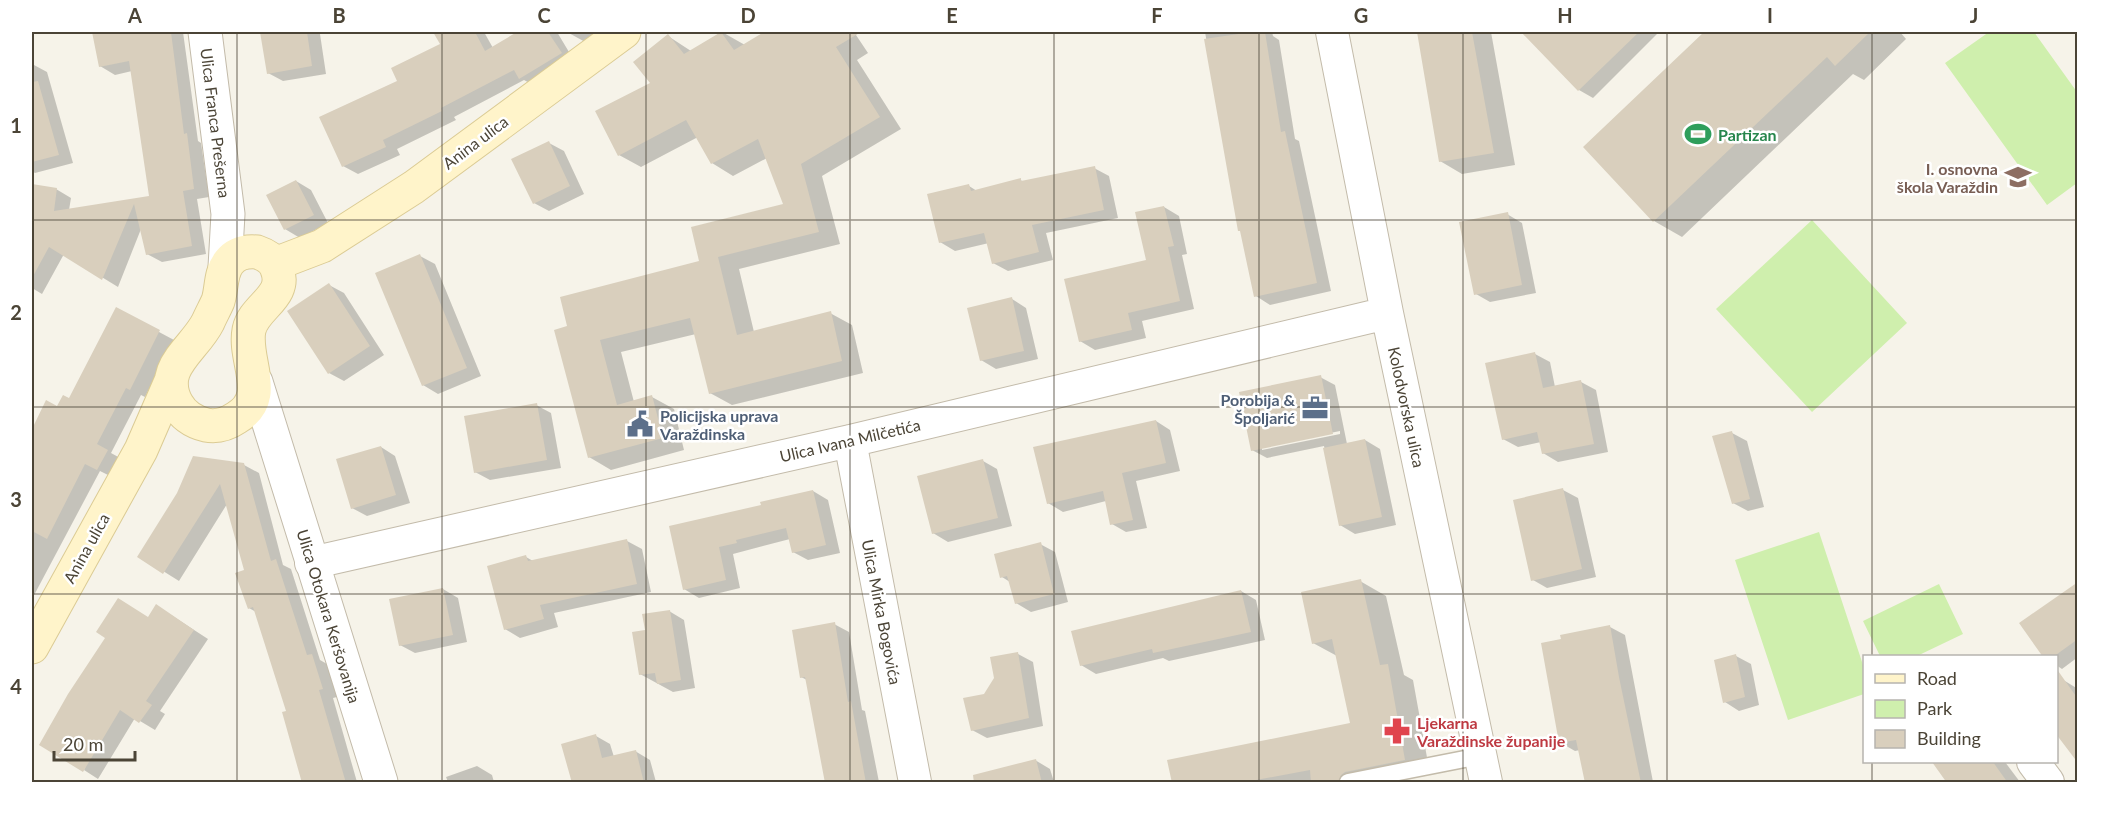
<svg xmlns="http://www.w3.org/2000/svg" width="2109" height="814" viewBox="0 0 2109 814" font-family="Lato,sans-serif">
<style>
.green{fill:#cfefad}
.shadow{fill:#0003;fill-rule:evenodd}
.building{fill:#d9cfbd}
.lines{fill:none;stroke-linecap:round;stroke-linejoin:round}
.service-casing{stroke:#c3bbaa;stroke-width:19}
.minor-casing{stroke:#c3bbaa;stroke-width:34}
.tertiary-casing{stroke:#c3bbaa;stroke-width:35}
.secondary-casing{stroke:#dbcb94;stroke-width:35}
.service{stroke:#fff;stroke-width:16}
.minor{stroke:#fff;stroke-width:32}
.tertiary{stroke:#fff;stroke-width:33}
.secondary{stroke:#fff4ca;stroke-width:33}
.grid{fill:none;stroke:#4b4436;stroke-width:1.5;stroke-opacity:0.55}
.labels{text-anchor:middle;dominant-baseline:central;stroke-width:5;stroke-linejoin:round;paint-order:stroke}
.street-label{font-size:16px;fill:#4b4436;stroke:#fff}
.leisure-label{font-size:16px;font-weight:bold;fill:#27864d;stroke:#fff;text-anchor:start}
.education-label{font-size:16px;font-weight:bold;fill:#785e54;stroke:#fff;text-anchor:end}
.service-label{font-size:16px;font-weight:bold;fill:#4e5e75;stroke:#fff;text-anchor:end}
.health-label{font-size:16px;font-weight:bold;fill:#be3a42;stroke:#fff;text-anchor:start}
.neatline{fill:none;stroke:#4b4436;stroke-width:2}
.grid-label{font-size:20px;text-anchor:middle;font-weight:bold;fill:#4b4436}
</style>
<rect width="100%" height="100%" fill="#f6f3e9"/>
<path class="green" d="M1989,32h45l43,60v91l-30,22 -102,-142z
M1812,220l95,103 -95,89 -96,-103z
M1819,532l45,136v26l-76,26 -53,-160z
M1939,584l24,50 -46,22h-37l-17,-35z"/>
<path class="shadow" d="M93,32h90l15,109 3,2 8,54 -12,2 9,55 -44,8 -15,-8 -6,-25 -23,58 -54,-33 -22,40 -10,-6v-102l24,3 15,9 -2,12 81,-12 -18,-127 -17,4 -15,-9z
M272,32h43l5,2 6,40 -43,7 -15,-8 -6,-40z
M441,32h43l9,16 27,-16h37l18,30 -40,24 -11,-6 -70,37 2,3 -59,29 3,6 -42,19 -15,-8 56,-84 43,-37 -6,-11z
M567,32h38l-18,11z
M722,32l23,13 22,-13h87l14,21 -11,7 44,69 -79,47 18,68 -101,25 15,63 76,-19 22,12 11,48 -131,32 -22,-12 -14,-59 -75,18 13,50 18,-5 22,12 10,41 -73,20 -22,-13 -20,-130 132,-65 84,-57 -18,-47 -34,18 -21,-13 -14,-26 -57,30 -22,-12 33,-72 16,-47 23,15z
M1205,32h67l1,4 6,4 16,99 4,2 32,150 -61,14 -14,-9 -14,-64 -3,-2z
M1418,32h73l24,133 -53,9 -22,-13z
M1523,32h136l-66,66 -14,-8z
M1706,32h194l6,7 -42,41 -11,-6 -171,163 -28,-16 -69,-74z
M34,65l13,7 26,91 -38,10 -3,-2v-99l1,1z
M549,143l15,8 20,43 -35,17 -15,-8z
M1094,168l15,8 9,42 -72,15 7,27 -45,11 -15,-8 -4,-20 -34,8 -15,-9 29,-56 8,5 43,-11 5,2z
M296,181l15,9 17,33 -28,15 -15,-9z
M1164,207l15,9 8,38 -5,1 12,54 -52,12 4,17 -51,12 -15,-9 68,-80z
M1507,214l15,9 14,70 -46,9 -14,-8z
M420,256l15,8 46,112 -43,18 -15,-9z
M329,285l15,8 40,62 -40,26 -15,-8z
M1012,299l14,9 12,51 -42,10 -15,-9z
M116,309l58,31 -29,57 -4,-2 -30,58 11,6 -10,18 -12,-6 -68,128v-158l2,-5 -2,-4 15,-30 11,6 12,-8z
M1535,354l15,8 5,25 26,-5 15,8 12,62 -50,10 -15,-9 -2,-11 -23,5 -15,-8z
M1320,377l15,8 12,59 18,-4 15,9 16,76 -41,9 -15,-9 -16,-79 -57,12 -15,-8zM1340,431v3l-78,16v-3z
M536,405l15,8 10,55 -71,12 -15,-8z
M1156,421l14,9 10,41 -44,10 11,47 -21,4 -14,-8 -6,-23 -43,11 -15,-9z
M1732,433l15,8 17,66 -16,4 -15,-8z
M381,447l14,9 15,47 -43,13 -15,-8z
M983,461l14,8 15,57 -64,16 -15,-9z
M244,465l15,8 24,92 8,4 29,91 7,4 10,33 -4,1 24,84h-52l-17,-70 -32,-100 -7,-4 -4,-37 -18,-67 -48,77 -40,-25 40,-62z
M1563,490l15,8 18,79 -49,11 -14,-8z
M813,491l15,9 12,53 -32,7 -15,-8 -3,-13 -57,15 7,34 -41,10 -15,-9 -13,-62 92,-21z
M627,541l15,8 9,43 -97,21 4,14 -38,11 -15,-9 21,-72 7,4z
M1040,544l15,8 13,50 -37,10 -15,-9 -6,-21 -8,-5z
M1360,581l26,15 18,79 9,5 17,94 -41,8h-216l179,-58 -15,-68 -24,-13z
M2078,583v74l-16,12 -6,-4v-9h-11z
M443,589l15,9 9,44 -52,11 -15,-8z
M1241,591l15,9 9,40 -96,21 -6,-3 -67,16 -15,-9z
M669,611l15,9 11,68 -22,4 -33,-18 7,-43z
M171,615l37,24 -48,72 5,3 -10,16 -20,-12 -37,61 -14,-9 65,-152z
M834,624l15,8 13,78 3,1 14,71h-53l-19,-102 -6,-3z
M1610,627l15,8 28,147h-66l-7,-32 -5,1 -14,-8z
M1018,654l15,8 10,64 -56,12 -15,-8 13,-34z
M1736,656l15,8 8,41 -20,6 -14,-9z
M2065,681l13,8v71z
M596,736l14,8 4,13 21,-6 15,9 6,22h-83z
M1035,760l15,9 4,13h-70z
M1934,762h71l15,20h-71z
M477,766l15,9 2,7h-46l-2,-5z"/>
<path class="building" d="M92,32h79l13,102 3,-1 7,56 -11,2 9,55 -46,9 -12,-51 -32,76 -53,-33 -17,31v-94l25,4 -3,23 95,-15 -20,-135 -30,6z
M260,32h47l5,34 -45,8z
M433,32h42l10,19 32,-19h31l14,21 -43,26 -5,-9 -73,38 1,3 -59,29 3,7 -44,20 -23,-50 78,-36 -6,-13 49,-24z
M721,32l13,18 30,-18h97l-25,15 44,70 -79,47 18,68 -101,25 19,78 94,-24 11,50 -133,33 -19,-76 -90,22 17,65 35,-10 11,43 -75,20 -34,-128 13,-4 -7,-29 139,-36 -8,-34 92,-23 -25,-65 -47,25 -25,-44 -68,36 -23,-45 55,-28 -17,-21 35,-28 16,20z
M1252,32h13l16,100 4,-1 32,152 -63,14 -14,-66h-2l-34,-192z
M1417,32h55l22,121 -55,9z
M1521,32h118l-61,59z
M1704,32h166l-35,34 -8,-9 -174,165 -70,-75z
M38,81l21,74 -27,7v-80z
M549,141l21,45 -37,18 -22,-45z
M1095,166l9,44 -72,15 7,27 -47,12 -8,-31 -45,10 -12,-49 42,-10 2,7 50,-13v3z
M296,180l18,35 -30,15 -18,-35z
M1164,206l10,40 -6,1 12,54 -52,12 4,17 -53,12 -15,-63 82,-19 -11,-48z
M1508,212l14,73 -48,10 -15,-73z
M420,254l47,114 -45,18 -47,-113z
M329,283l41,63 -42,28 -41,-63z
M1012,297l12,54 -44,10 -13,-53z
M116,307l44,23 -30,60 -4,-2 -29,56 11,6 -11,20 -12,-6 -38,75 -15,-8v-102l14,-29 11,6 6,-11 6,3z
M1535,352l8,36 38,-8 13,64 -52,10 -5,-22 -35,8 -17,-77z
M1321,375l12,59 -82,17 -12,-59z
M537,403l10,57 -73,13 -10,-57z
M1156,420l10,43 -44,10 11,47 -23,5 -7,-34 -56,13 -14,-57z
M1732,431l18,68 -18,5 -20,-68z
M1365,439l17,78 -43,9 -16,-78z
M381,446l15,49 -45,14 -15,-50z
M193,456l51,7 27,98 5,-2 31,96 5,-1 11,35 -4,1 27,93h-44l-20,-71 4,-1 -33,-104 -5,2 -13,-36 9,-3 -24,-86 -57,90 -26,-17 40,-64z
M983,459l15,59 -66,16 -15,-58z
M1563,488l19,81 -51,12 -18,-81z
M813,490l13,55 -34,8 -6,-25 -50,12 1,3 -18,4 7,33 -43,10 -14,-64 92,-21 -1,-3z
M627,539l10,45 -97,21 4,14 -40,11 -17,-64 39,-11 2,6z
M1041,542l13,52 -39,10 -8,-28 -7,2 -6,-24z
M1361,579l19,86 8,-1 17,96 -60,12 -4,3 -3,8h-27l-1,-13 -54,10v3h-84l-5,-23 183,-37 -18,-84 -20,5 -11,-52z
M2078,582v57l-25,18h-10l-24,-34z
M443,588l10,47 -54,11 -10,-47z
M1241,590l10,42 -98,21 -1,-4 -72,17 -9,-35z
M118,598l30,19 8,-13 38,26 -48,71 6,4 -13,18 -19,-13 -37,62 -44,-27 29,-51 37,-56 -9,-6z
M670,610l11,70 -24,4 -2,-11 -16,2 -7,-43 13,-2 -3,-16z
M835,622l13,80 3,-1 15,82h-41l-20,-106 -5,1 -8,-48z
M1610,625l9,52 22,106h-56l-9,-43 -17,3 -18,-100 20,-4 -1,-4z
M1018,652l11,66 -58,13 -8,-33 21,-4 10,-16 -4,-21z
M1736,654l9,43 -22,6 -9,-43z
M2056,668l22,31v64l-22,-29z
M596,734l6,24 34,-8 8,33h-72l-11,-39z
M1036,759l6,24h-68l-1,-8z
M1932,762h61l15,21h-61z"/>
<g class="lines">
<g class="service-casing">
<path id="service" d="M1348,782l132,-26"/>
</g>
<g class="minor-casing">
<path id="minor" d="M1332,32l55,281 99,469
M850,441l65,341
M311,563l539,-122 537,-128
M2033,762l15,20"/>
</g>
<g class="tertiary-casing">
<path id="tertiary" d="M205,32l23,182 -3,53
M256,382l125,400"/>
</g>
<g class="secondary-casing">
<path id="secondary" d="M257,252c9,3 17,7 20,17 11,28 -23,37 -28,61 -6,31 23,67 -13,88 -9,6 -20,9 -30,7 -12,-3 -23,-10 -29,-21 -20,-36 17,-54 31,-82 3,-7 7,-14 10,-21 4,-12 2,-28 11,-39 7,-9 17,-11 28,-10z
M275,264l47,-18 92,-59 210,-155
M32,647l109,-197 30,-69"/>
</g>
<use href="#service" class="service"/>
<use href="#minor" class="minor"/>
<use href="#tertiary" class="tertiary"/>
<use href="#secondary" class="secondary"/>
</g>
<path class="grid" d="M237,32v750M442,32v750M646,32v750M850,32v750M1054,32v750M1259,32v750M1463,32v750M1667,32v750M1872,32v624M32,220h2046M32,407h2046M32,594h2046M1872,762v20"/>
<defs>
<g id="stadium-bare" transform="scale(2.07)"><path d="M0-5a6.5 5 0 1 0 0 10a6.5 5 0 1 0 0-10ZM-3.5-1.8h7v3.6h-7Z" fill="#2e9e5b" stroke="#fff" stroke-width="2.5" paint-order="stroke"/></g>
<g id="school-bare" transform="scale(2.07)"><path d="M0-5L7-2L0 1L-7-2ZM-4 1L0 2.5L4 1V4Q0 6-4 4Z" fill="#8d6e63" stroke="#fff" stroke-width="2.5" paint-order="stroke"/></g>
<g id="office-bare" transform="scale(2.07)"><path d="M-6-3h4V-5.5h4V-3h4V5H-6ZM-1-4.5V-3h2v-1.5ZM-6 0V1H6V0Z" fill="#5c6f8a" stroke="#fff" stroke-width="2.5" paint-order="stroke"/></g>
<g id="civic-bare" transform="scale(2.07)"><path d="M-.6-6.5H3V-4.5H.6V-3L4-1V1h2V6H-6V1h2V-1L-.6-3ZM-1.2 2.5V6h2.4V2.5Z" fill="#5c6f8a" stroke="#fff" stroke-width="2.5" paint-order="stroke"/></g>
<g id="pharmacy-bare" transform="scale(2.07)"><path d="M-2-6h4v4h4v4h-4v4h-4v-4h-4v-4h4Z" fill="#e0444e" stroke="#fff" stroke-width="2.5" paint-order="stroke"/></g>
</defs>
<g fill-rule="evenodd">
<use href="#stadium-bare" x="1698" y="134"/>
<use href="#school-bare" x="2018" y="177"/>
<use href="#office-bare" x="1315" y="408"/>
<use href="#civic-bare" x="640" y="424"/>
<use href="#pharmacy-bare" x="1397" y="731"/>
</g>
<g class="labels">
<g class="street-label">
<text transform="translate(216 123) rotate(83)">Ulica Franca Prešerna</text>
<text transform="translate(475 142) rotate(-37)">Anina ulica</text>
<text transform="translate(1407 407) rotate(78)">Kolodvorska ulica</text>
<text transform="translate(850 440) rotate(-13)">Ulica Ivana Milčetića</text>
<text transform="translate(86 548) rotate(-61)">Anina ulica</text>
<text transform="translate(882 612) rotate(79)">Ulica Mirka Bogovića</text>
<text transform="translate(329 616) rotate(73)">Ulica Otokara Keršovanija</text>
</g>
<g class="leisure-label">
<text x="1718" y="134">Partizan</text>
</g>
<g class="education-label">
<text x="1998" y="168">I. osnovna<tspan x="1998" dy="18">škola Varaždin</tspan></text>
</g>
<g class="service-label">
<text x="1295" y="399">Porobija &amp;<tspan x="1295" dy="18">Špoljarić</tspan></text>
<text x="660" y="415" text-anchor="start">Policijska uprava<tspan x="660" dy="18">Varaždinska</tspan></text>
</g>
<g class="health-label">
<text x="1417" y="722">Ljekarna<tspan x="1417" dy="18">Varaždinske županije</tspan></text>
</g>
</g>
<rect width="2109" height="814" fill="none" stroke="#ffffff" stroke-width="66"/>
<rect x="1863" y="655" width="195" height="108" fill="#ffffff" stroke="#b7b4af" stroke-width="1.5"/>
<rect x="1875" y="674" width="30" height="9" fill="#fff4ca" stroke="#b7b4af" stroke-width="1.5"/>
<text x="1917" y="685" font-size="18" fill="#4b4436">Road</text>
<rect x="1875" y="700" width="30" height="18" fill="#cfefad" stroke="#b7b4af" stroke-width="1.5"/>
<text x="1917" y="715" font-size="18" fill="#4b4436">Park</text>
<rect x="1875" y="730" width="30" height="18" fill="#d9cfbd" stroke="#b7b4af" stroke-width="1.5"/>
<text x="1917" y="745" font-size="18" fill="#4b4436">Building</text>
<path d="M54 751v9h81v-9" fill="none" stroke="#4b4436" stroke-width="3"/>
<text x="63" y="751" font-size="18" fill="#4b4436" stroke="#ffffff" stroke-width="4.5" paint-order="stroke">20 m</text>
<rect x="33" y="33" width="2043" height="748" class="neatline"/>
<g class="grid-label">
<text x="135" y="23">A</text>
<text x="339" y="23">B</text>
<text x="544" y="23">C</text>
<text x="748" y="23">D</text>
<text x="952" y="23">E</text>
<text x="1157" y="23">F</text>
<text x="1361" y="23">G</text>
<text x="1565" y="23">H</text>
<text x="1770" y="23">I</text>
<text x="1974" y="23">J</text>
<text x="16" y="133">1</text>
<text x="16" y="320">2</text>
<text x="16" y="507">3</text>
<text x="16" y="694">4</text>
</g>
</svg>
